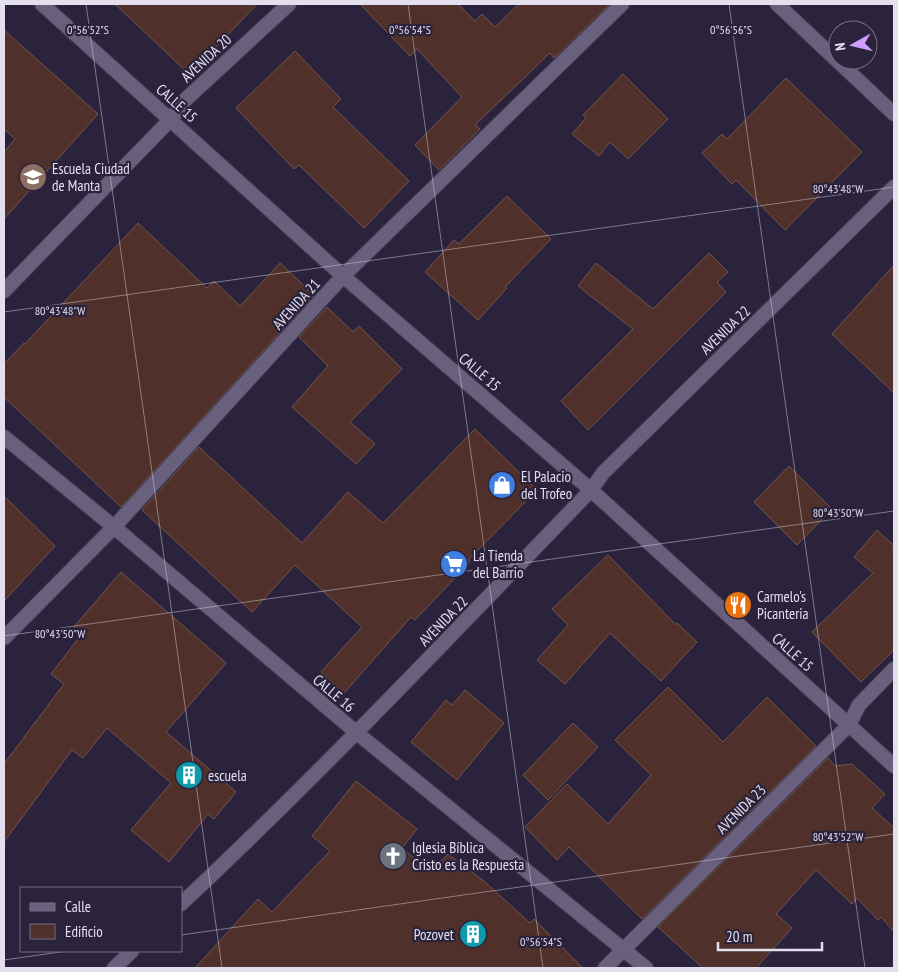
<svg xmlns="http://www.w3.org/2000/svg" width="898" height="972" viewBox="0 0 898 972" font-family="'PT Sans Narrow',sans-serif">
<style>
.building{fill:#4f302a;stroke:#75544e}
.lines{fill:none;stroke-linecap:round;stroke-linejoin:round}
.minor-casing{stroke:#463f53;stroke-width:16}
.tertiary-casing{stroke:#463f53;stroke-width:16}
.minor{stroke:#68607c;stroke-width:14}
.tertiary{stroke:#68607c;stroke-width:14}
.ticks{fill:none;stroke:#e3dfef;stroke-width:1;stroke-opacity:0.45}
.labels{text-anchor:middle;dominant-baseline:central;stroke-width:4.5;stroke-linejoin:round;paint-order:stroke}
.street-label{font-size:15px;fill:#e3dfef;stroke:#2b233c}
.poi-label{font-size:15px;fill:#e3dfef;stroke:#2b233c;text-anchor:start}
.ticks-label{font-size:12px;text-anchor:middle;fill:#e3dfef;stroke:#2b233c;stroke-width:4.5;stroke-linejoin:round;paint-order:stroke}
</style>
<rect width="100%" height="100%" fill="#2b233c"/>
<path class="building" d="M115,4h142l-67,71z
M360,4h98l17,17 7,-7 13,13 24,-23h91l-56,54 -4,-5 -75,72 5,4 -41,41 -24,-25 47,-48 -45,-48 -7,7z
M4,30l94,84 -94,105v-67l11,-13 -11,-10z
M295,51l46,48 -8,8 76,74 -45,47 -65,-63 -5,4 -58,-61z
M623,74l45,45 -40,40 -18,-17 -11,14 -27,-22 14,-16 -3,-3z
M786,78l76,74 -77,78 -49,-50 -4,4 -30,-31 20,-19 5,5z
M507,196l44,43 -46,48 2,1 -29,32 -53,-48 29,-32 5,4z
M138,223l69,65 7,-7 26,25 40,-43 34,32 -193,212 -117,-110v-33l20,-21 1,1z
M709,253l19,19 -11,10 9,10 -138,138 -27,-29 72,-72 -55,-43 18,-23 57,46z
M894,265v128l-62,-59z
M327,307l26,25 6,-6 43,43 -52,53 25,22 -19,20 -64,-57 36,-41 -29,-29z
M475,429l62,61 -69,70 2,2 -55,58 -4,-3 -67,76 -23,-21 41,-45 -67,-62 -43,47 -110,-102 57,-63 103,96 46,-51 35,31z
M789,466l43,43 -35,36 -43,-43z
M4,496l51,50 -51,55z
M877,530l17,16v104l-33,32 -49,-50 61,-59 -19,-16z
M608,555l68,70 1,-2 20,19 -36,39 -51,-48 -45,51 -28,-24 31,-35 -16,-16z
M121,572l105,91 -60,69 70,60 -22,27 -6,-5 -39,48 -38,-32 40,-47 -64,-55 -24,30 -11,-8 -68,92v-78l60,-80 -13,-10 31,-40 -8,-7z
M668,687l55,55 44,-45 49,49 -174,173 -73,-72 -12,13 -32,-33 42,-43 41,40 43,-49 -36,-35z
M465,690l39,33 -47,57 -46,-38 35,-42 6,5z
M573,723l25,24 -50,53 -25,-25z
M828,758l7,8 17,-2 33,30 -13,14 22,20v104l-13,-15 -3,3 -21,-22 -5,6 -36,-34 -40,44 16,14 -36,40h-53l-45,-41z
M356,781l61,48 -15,19 28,24 18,-18 37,28 45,41 4,-4 49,49h-388l63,-69 14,13 58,-61 -18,-15z"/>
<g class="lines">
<g class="minor-casing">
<path id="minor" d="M4,291l167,-172 13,-18 105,-97
M4,437l110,90 243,206 289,235
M4,638l110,-111 229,-251 279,-272
M181,904c142,-133 275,-274 410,-414l12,-17 291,-286
M114,968l18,-17
M605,968l244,-243 10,-20 35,-36"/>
</g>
<g class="tertiary-casing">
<path id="tertiary" d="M42,4l301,272 248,214 303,276
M777,4l117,110"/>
</g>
<use href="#minor" class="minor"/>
<use href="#tertiary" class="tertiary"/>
</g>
<path class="ticks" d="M86,4l136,964M408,4l135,964M729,4l136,964M4,312l890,-125M4,636l890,-125M181,935l713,-101M4,960l63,-9"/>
<defs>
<g id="school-disc" transform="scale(1.4375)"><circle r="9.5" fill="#8d6e63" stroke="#2b233c"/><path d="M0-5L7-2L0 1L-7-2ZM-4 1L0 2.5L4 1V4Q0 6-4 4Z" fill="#fff"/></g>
<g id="shop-disc" transform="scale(1.4375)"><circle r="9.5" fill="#3f7fe0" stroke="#2b233c"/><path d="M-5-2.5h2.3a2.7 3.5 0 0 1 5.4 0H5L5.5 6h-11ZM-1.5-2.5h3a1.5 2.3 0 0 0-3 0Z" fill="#fff"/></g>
<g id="supermarket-disc" transform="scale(1.4375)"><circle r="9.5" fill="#3f7fe0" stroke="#2b233c"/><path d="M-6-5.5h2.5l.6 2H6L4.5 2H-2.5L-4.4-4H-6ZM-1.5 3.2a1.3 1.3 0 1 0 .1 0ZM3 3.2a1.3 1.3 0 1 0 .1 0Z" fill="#fff"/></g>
<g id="restaurant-disc" transform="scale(1.4375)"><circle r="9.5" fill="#e8710a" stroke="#2b233c"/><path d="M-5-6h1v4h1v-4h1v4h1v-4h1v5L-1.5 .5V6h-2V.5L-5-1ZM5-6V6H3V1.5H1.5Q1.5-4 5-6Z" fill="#fff"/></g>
<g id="building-disc" transform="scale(1.4375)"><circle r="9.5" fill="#0f9aa8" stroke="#2b233c"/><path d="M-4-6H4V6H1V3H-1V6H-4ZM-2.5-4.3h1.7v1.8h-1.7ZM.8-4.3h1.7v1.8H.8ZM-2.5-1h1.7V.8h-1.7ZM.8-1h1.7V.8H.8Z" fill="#fff"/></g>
<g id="church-disc" transform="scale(1.4375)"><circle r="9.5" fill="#6b7280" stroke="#2b233c"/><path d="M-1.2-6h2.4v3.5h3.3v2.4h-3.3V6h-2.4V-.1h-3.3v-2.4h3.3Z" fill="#fff"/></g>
</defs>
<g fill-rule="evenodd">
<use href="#school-disc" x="33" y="177"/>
<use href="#shop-disc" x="502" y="485"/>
<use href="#supermarket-disc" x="454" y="564"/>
<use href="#restaurant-disc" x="738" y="605"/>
<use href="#building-disc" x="189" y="775"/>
<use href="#church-disc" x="393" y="856"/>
<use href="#building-disc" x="473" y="934"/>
</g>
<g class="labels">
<g class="street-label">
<text transform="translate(206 58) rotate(-43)">AVENIDA 20</text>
<text transform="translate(177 103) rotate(42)">CALLE 15</text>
<text transform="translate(296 304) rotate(-48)">AVENIDA 21</text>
<text transform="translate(725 330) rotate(-44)">AVENIDA 22</text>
<text transform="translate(480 372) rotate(41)">CALLE 15</text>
<text transform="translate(443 621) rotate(-46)">AVENIDA 22</text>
<text transform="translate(793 652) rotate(42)">CALLE 15</text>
<text transform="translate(334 693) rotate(40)">CALLE 16</text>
<text transform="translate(741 809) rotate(-45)">AVENIDA 23</text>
</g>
<g class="poi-label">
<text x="52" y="168">Escuela Ciudad<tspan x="52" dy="17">de Manta</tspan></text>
<text x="521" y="476">El Palacio<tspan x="521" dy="17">del Trofeo</tspan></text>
<text x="473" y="555">La Tienda<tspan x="473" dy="17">del Barrio</tspan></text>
<text x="757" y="596">Carmelo's<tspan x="757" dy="17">Picanteria</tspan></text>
<text x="208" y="775">escuela</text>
<text x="412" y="847">Iglesia Bíblica<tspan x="412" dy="17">Cristo es la Respuesta</tspan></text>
<text x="454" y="934" text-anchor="end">Pozovet</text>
</g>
</g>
<g class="ticks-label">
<text x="88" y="34">0°56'52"S</text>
<text x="410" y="34">0°56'54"S</text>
<text x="731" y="34">0°56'56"S</text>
<text x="838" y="193">80°43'48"W</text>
<text x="60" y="315">80°43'48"W</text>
<text x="838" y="517">80°43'50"W</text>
<text x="60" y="638">80°43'50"W</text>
<text x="838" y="841">80°43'52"W</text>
<text x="541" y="946">0°56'54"S</text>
</g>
<rect width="898" height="972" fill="none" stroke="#e3dfef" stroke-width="10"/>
<rect x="20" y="887" width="162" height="65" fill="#2b233c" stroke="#756e84"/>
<rect x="30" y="903" width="25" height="8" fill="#68607c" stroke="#756e84"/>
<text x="65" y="912" font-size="15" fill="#e3dfef">Calle</text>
<rect x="30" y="924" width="25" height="15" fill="#4f302a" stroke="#756e84"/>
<text x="65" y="937" font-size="15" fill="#e3dfef">Edificio</text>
<g transform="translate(853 45) rotate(262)"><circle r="24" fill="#2b233c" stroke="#756e84"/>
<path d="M0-4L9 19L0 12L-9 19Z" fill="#d09dff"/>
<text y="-8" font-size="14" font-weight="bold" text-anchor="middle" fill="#e3dfef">N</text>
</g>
<path d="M718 942v8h104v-8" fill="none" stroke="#e3dfef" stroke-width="2.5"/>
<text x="726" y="942" font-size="15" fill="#e3dfef" stroke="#2b233c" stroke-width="4" paint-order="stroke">20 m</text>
</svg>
